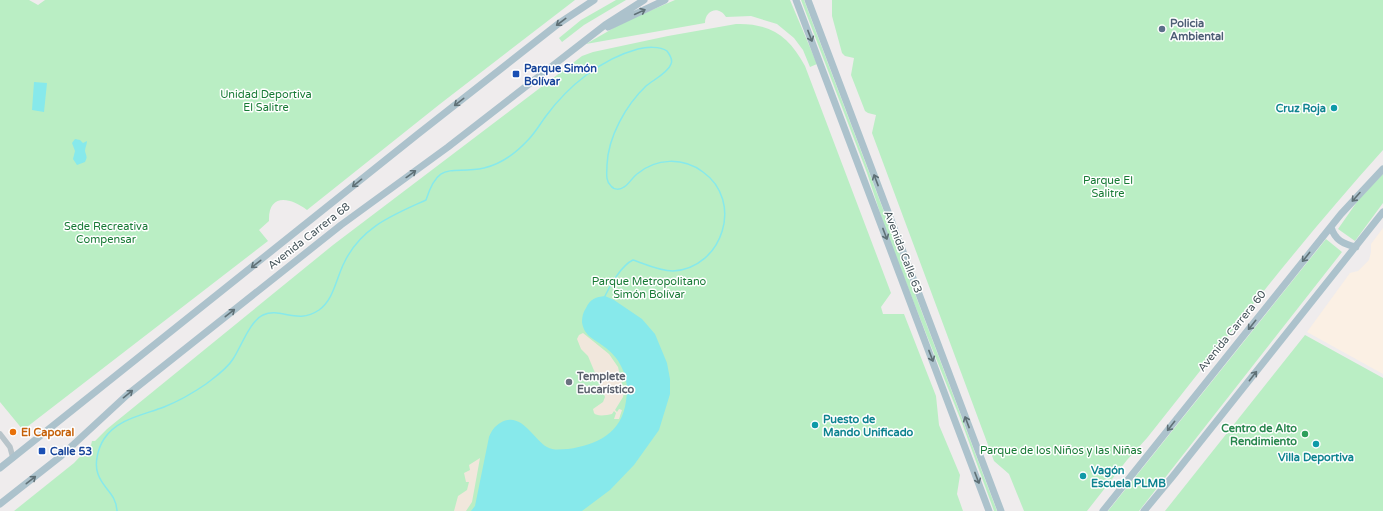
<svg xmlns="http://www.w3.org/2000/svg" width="1383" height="511" viewBox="0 0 1383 511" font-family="'Varela Round',sans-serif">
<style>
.commercial{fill:#fbf0e4}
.green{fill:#baeec4}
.sand{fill:#f1e7dc}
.water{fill:#87e9eb}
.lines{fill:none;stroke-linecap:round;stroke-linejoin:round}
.stream{stroke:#87e9eb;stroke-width:1.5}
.minor{stroke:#b8c4ca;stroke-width:5.5}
.major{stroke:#acc2cc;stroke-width:7}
.oneway{stroke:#5f7076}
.service-dot{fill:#5c6f8a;stroke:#fff;stroke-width:1.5}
.transit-dot{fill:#1a4fb4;stroke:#fff;stroke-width:1.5}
.culture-dot{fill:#0f9aa8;stroke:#fff;stroke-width:1.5}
.worship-dot{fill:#6b7280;stroke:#fff;stroke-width:1.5}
.food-dot{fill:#e8710a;stroke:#fff;stroke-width:1.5}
.leisure-dot{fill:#2e9e5b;stroke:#fff;stroke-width:1.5}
.labels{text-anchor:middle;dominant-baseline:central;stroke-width:3;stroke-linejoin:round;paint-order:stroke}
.service-label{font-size:11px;font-weight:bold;fill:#4e5e75;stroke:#fff;text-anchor:start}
.transit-label{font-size:11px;font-weight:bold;fill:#164399;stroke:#fff;text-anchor:start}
.park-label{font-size:11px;fill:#177a35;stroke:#fff}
.culture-label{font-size:11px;font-weight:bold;fill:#0d838f;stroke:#fff;text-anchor:start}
.street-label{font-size:11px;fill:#45545a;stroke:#fff}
.worship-label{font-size:11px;font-weight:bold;fill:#5b616d;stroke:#fff;text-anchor:start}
.leisure-label{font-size:11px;font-weight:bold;fill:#27864d;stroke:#fff;text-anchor:end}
.food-label{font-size:11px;font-weight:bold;fill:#c56008;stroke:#fff;text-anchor:start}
</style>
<rect width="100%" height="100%" fill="#efeced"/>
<path class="commercial" d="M1383,228v146l-76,-42 43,-59 8,-2 11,-11 2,-8v-8z"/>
<path class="green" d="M0,0h29l9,5 7,-5h530l-135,104 -133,106c-17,-13 -39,-17 -38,11l-10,9 9,11 -245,189 -23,-28z
M616,0h10l-42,25 -22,17 -3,-4 22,-18z
M675,0h115l27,64 -7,3 -7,-17 -9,-12 -17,-14 -26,-8 -25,1c-7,-12 -21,-7 -21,6l-119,21 38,-22z
M801,0h3l193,511h-3l-32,-88 -35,-87 -40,-102 -20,-61z
M832,0h551v150c-83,92 -159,191 -236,288l-20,22 -40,51h-63l-15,-37 -15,-13 -122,-328 4,-18 -8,-2 -3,-2 -14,-36 3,-17 -9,-2 -3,-3 -10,-37z
M736,24c34,-1 53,12 69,42l86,227 -10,14 2,7h21l32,82 3,29 21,50 -3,19 6,17h-949l60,-48 17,-18 1,-4h3l12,-12 226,-184 249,-189 11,-4 75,-16z
M1383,174v29l-28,38 -17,-12 21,-30z
M1326,239l16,13 -203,259h-31z
M1305,335l78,43v133h-218z"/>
<path class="sand" d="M583,333l26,21 9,13 6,25 -1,5 -8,13 2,2 2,-3 3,1 -3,9h-5l2,-6 -2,-2 -2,3c-5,1 -15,3 -18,-1l-1,-4 10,-7 2,-5 -17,-41 -7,-7 -4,-10 2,-4z
M480,458l-8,44 -6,9h-12l4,-15 9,-6 2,-8h-3l-2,-9 6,-3 -1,-5z"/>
<path class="water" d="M34,82l13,1 -3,29 -12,-2z
M75,139l5,1 3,3 4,-2c0,3 -2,7 -2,10 1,5 3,5 0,11l-8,3 -4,-6 2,-8 -3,-8z
M605,296l9,4 28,19 13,15 12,29 3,16v15l-11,36 -25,35 -24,25 -28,21h-111l4,-5 14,-69c3,-7 5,-10 11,-14 21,-13 33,16 47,24 7,4 14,2 21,2 29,-4 54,-16 58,-48 2,-12 1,-24 -5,-35 -3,-7 -10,-14 -15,-18 -11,-9 -22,-11 -24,-26 0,-5 1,-10 4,-14 4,-9 10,-11 19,-12z"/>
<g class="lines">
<path class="stream" d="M117,511c-1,-18 -14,-22 -19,-37 -4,-10 0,-26 6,-35 13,-20 39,-24 60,-32 15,-6 29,-14 42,-23 9,-7 21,-15 27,-25 8,-12 17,-38 30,-44 18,-8 34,10 56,-5 15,-11 17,-31 25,-47 17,-36 49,-48 82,-63 13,-41 26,-25 58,-32 17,-4 32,-15 44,-28 7,-7 12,-16 18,-24 22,-30 55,-57 92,-67 8,-2 22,-3 29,2 3,4 6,9 4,13 -3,9 -18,16 -25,22 -20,19 -38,51 -39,79 0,7 -2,16 4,21 3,4 9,4 13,1 5,-3 8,-9 13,-13 19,-16 46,-17 66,-2 41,29 20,96 -30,99 -14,0 -28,-7 -40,-11 -11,5 -23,25 -28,36"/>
<path class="minor" d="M0,434l10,13 3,11"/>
<path class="major" d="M796,0l193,511
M808,0l193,511
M608,27l57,-27
M1331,227c4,13 12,17 25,20
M0,468l418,-334 140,-110 36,-24
M0,504l61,-48 66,-61 214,-170 107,-78 157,-122 39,-25
M1103,511l238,-297 42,-45
M1144,511l29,-35 210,-264"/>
</g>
<defs><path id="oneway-shaft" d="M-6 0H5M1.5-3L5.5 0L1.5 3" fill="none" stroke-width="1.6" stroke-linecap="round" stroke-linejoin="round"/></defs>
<g class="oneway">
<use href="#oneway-shaft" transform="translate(640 12) rotate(-25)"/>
<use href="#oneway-shaft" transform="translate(561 22) rotate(143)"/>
<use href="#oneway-shaft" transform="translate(810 36) rotate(69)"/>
<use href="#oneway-shaft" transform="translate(459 102) rotate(142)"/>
<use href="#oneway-shaft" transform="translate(411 174) rotate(-36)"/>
<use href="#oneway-shaft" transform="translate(876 180) rotate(-111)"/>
<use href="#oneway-shaft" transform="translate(357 183) rotate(141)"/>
<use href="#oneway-shaft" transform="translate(1356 197) rotate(132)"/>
<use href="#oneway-shaft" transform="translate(885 234) rotate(69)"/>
<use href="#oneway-shaft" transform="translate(1306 257) rotate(129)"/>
<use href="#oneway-shaft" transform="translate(256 264) rotate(142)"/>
<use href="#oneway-shaft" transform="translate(230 313) rotate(-38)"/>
<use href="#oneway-shaft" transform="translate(1252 325) rotate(129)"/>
<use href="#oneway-shaft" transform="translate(931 356) rotate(69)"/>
<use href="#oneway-shaft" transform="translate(1253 376) rotate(-52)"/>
<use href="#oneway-shaft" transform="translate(128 394) rotate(-39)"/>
<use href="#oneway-shaft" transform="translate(967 422) rotate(-111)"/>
<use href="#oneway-shaft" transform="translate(1171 426) rotate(128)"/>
<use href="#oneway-shaft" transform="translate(977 478) rotate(69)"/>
<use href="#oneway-shaft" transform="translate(31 480) rotate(-38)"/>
</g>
<circle class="service-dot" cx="1162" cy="29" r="4"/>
<g class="transit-dot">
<rect x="512" y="70" width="8" height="8" rx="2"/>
<rect x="38" y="447" width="8" height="8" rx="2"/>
</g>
<g class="culture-dot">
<circle cx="1334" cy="108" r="4"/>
<circle cx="815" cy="425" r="4"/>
<circle cx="1316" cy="444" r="4"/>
<circle cx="1083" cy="476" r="4"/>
</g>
<circle class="worship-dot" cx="569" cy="382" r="4"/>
<circle class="food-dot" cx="13" cy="432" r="4"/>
<circle class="leisure-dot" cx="1305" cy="434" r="4"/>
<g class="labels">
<g class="service-label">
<text x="1170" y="23">Policia<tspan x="1170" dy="13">Ambiental</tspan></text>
</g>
<g class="transit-label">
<text x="524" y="68">Parque Simón<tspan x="524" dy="13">Bolívar</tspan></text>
<text x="50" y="451">Calle 53</text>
</g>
<g class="park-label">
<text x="266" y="94">Unidad Deportiva<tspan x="266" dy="13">El Salitre</tspan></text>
<text x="1108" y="180">Parque El<tspan x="1108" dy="13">Salitre</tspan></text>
<text x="106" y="226">Sede Recreativa<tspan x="106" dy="13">Compensar</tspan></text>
<text x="649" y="281">Parque Metropolitano<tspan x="649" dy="13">Simón Bolívar</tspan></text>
<text x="1061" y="450">Parque de los Niños y las Niñas</text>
</g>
<g class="culture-label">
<text x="1326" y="108" text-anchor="end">Cruz Roja</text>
<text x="823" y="419">Puesto de<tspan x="823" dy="13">Mando Unificado</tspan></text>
<text x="1316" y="457" text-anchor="middle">Villa Deportiva</text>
<text x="1091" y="470">Vagón<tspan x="1091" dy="13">Escuela PLMB</tspan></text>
</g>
<g class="street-label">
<text transform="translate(309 236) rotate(-38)">Avenida Carrera 68</text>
<text transform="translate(903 252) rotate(69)">Avenida Calle 63</text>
<text transform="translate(1232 331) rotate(-51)">Avenida Carrera 60</text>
</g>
<g class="worship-label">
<text x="577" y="376">Templete<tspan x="577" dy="13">Eucarístico</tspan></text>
</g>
<g class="leisure-label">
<text x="1297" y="428">Centro de Alto<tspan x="1297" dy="13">Rendimiento</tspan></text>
</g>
<g class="food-label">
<text x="21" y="432">El Caporal</text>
</g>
</g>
</svg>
